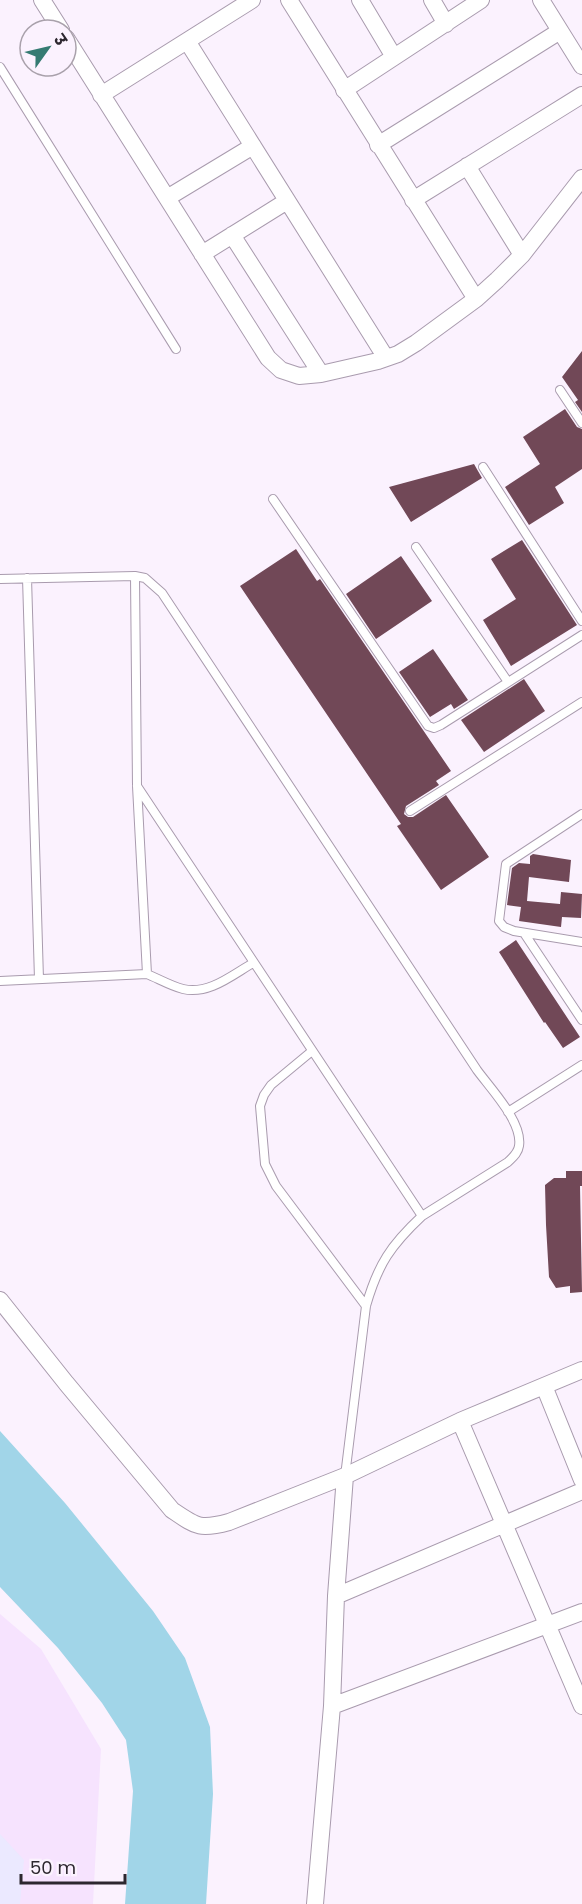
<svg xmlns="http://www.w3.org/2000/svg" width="582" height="1904" viewBox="0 0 582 1904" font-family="Poppins,'Noto Sans Devanagari',sans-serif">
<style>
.built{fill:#f6e3fe}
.education{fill:#ebe9ff}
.water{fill:#a1d5e8}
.building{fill:#714857}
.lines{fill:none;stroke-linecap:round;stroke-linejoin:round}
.lane-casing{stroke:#a99bae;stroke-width:10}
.street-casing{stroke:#a99bae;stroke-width:18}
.lane{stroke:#fff;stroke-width:8}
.street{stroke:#fff;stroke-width:16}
</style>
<rect width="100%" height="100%" fill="#fbf2fe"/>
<path class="built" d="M0,1614l41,35 60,100 -8,155h-93z"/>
<path class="education" d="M0,1834l24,26 -4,44h-20z"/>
<path class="water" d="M0,1431l65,72 88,108 32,47 25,69 3,67 -7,110h-81l8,-113 -7,-51 -24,-37 -44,-55 -58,-61z"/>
<path class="building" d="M582,351v61l-7,-10 3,-2 -16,-23z
M565,409l12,18 5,2v40l-27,18 9,16 -35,22 -24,-38 35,-23 -17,-27z
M474,464l8,14 -71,44 -22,-35z
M522,540l55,85 -66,41 -28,-46 33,-21 -25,-40z
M296,549l21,32 3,-2 131,192 -15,10 3,4 -33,21 -2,8 4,3h5l33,-22 43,62 -48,33 -44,-64 4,-2 -161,-238z
M401,556l31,45 -56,38 -30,-45z
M433,649l35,51 -14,9 -3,-5 -21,13 -31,-45z
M524,679l21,32 -61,41 -23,-32z
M533,854l38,6 -2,22 -40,-5 -2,24 33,3 1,-12 21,2 -1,24 -19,-1 -1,10 -42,-6 2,-14 -14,-2 5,-37 7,-5 11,1v-8z
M516,940l64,97 -17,11 -18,-26 -1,1 -45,-71z
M566,1171h16v15h-2l2,106 -12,1v-7l-14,2 -7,-11 -3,-52 -1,-40 9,-7h12z"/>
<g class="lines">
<g class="lane-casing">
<path id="lane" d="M0,67l176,282
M560,390l22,33
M483,467l99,154
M273,499l155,227 6,2 7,-3 141,-90
M416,547l92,135
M27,578l12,401
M0,579l135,-3 10,2 17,15 315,477c13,18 46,52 42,76 -1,7 -6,11 -11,16l-86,54 -285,-430
M410,811l172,-109
M582,814l-76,50 -7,57 5,6 10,4 68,11
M524,933l58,87
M147,974c12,5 24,12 36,15 26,6 49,-14 70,-26
M0,981l147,-7 -10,-188 -2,-210
M312,1051l-41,34 -7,10 -4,11 5,58 11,22 90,120
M508,1112l74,-47
M345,1476l21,-170c12,-42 25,-61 56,-90"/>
</g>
<g class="street-casing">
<path id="street" d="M42,0l19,30
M289,0l187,299
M360,0l34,57
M432,0l14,24
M541,0l41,66
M66,38l202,320 13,12 18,6 22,-2 57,-13 20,-7 18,-11 60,-44 21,-19 25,-25 60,-77
M187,41l199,317
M344,90l137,-90
M101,95l151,-95
M378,145l182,-114
M467,166l55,89
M167,198l86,-52
M413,200l169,-105
M232,235l89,139
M202,254l85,-53
M0,1300l66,83 106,127c25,17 28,20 57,12l116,-46 115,-55 122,-51
M544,1386l38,94
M460,1421l122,285
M336,1596l246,-105
M332,1706l250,-94
M315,1904l17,-198 4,-110 9,-120"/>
</g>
<use href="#lane" class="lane"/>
<use href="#street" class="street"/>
</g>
<g transform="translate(48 48) rotate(56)"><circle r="28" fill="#fbf2fe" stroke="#a9a1ab" stroke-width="1.5"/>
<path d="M0-4.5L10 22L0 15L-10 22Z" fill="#357b72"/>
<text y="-9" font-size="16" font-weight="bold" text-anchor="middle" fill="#2d272f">उ</text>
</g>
<path d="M21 1874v9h104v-9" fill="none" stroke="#2d272f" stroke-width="3"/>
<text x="30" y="1874" font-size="18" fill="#2d272f" stroke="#fbf2fe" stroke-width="4.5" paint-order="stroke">50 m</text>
</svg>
